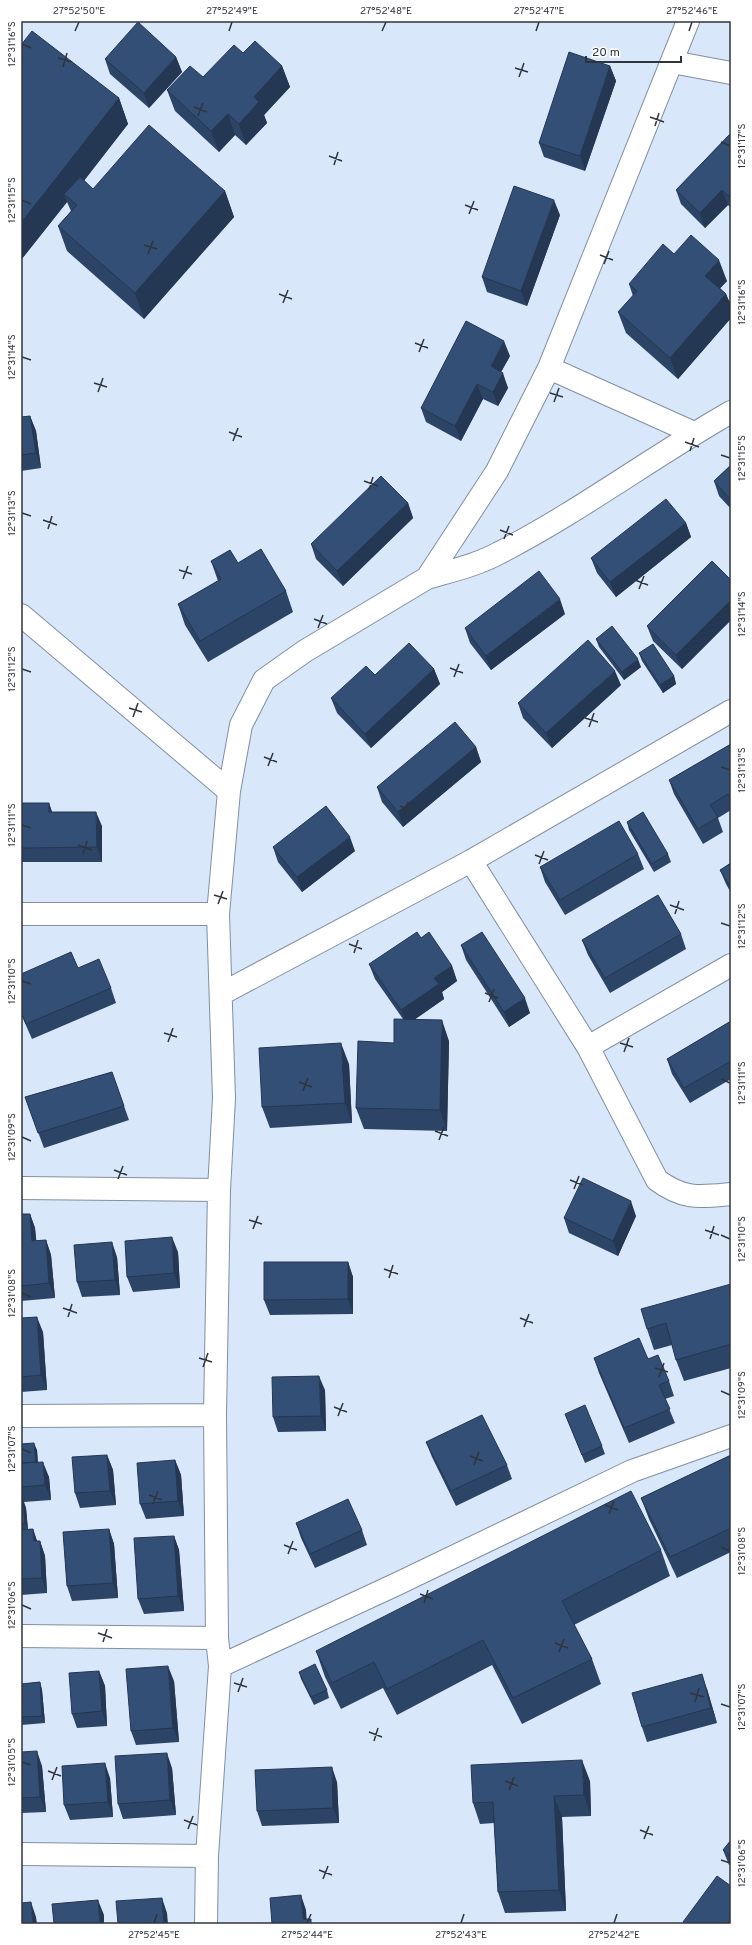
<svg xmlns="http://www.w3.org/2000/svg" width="752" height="1945" viewBox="0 0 752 1945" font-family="Overpass,sans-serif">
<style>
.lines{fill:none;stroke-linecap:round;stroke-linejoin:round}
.minor-casing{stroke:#828fa1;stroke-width:24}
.minor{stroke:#fff;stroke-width:22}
.wall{fill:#2c4465}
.shaded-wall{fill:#243753}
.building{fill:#334f76;stroke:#243753}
.ticks{fill:none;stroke:#30353d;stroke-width:1.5}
.neatline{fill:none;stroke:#30353d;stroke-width:1.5}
.ticks-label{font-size:10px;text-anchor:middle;fill:#30353d}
</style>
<rect width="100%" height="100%" fill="#d9e7fb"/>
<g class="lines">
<g class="minor-casing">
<path id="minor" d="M672,62l59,11
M549,368l145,65
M427,578c24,-7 50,-13 72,-25 80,-41 153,-96 232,-141
M21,615l208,176
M471,861l117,186 143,-82
M21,914h197
M221,994l250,-133 260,-150
M588,1047l69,133c27,20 43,17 74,14
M21,1188l198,2
M21,1416l194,-1
M21,1636l196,2
M220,1666l177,-82 235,-113 99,-35
M21,1854l186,2
M206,1924l1,-68 13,-190 -3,-28 -2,-223 4,-225 5,-92 -6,-184 11,-123 12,-66 23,-45 41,-29 122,-73 70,-107 52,-103 139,-347"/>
</g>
<use href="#minor" class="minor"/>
</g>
<path class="wall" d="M21,45l98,53 9,26 -44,56 9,9 132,2 9,26 -90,102 -77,-68 -9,-25 13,-15 -4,-9 -46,58z
M243,53l39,13 8,21 -26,28 3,8 -21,22 -11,-10 -16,17 -44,-41 -8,-21 36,-13z
M176,57l6,15 -33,36 -39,-34 -5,-15z
M610,66l6,15 -31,90 -41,-14 -5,-14z
M731,133v75l-3,-3 -23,23 -24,-24 -5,-14z
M560,215l-33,91 -40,-14 -5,-15z
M674,254l53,27 -7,7 6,6 5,12v12l-53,61 -52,-46 -8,-21 15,-16 -4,-12z
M510,356l-9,16 7,16 -10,18 -15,-7 -22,42 -35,-19 -5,-14z
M30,416l6,15 5,37 -20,3v-54z
M731,465v44l-12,-13 -5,-15z
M408,503l5,15 -70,68 -27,-27 -5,-15z
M686,523l5,14 -75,60 -19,-24 -6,-15z
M211,561l27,2 48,28 7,21 -85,50 -23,-37 -7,-21 40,-23z
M731,580v40l-49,49 -29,-28 -6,-15z
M565,614l-74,56 -21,-27 -5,-15z
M596,639l45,28 -17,13 -25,-33z
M639,653l35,23 2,8 -13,9 -21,-32z
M434,669l6,15 -69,64 -34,-35 -6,-15 44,-23z
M621,685l-69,63 -29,-30 -5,-15z
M731,744v66l-13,8 5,14 -20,12 -29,-50 -5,-14z
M476,747l5,15 -78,65 -21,-25 -5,-15z
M49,803l3,9 50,14v36h-81v-49z
M627,822l41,32 3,8 -17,10 -25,-42z
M273,847l82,4 -53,41 -24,-30z
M638,854l6,15 -79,46 -20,-33 -5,-15z
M731,863v30l-5,-9 -6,-14z
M681,934l5,15 -76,44 -22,-38 -6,-15z
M421,938l31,28 5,15 -15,11 2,7 -29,20 34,22 -2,90 -83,-2 -8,-21 38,-65 9,-24 -28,-40 -6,-15z
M461,945l69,68 -21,14 -43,-67z
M78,968l33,20 5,15 -84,36 -11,-25v-40z
M731,1021v58l-41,24 -18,-29 -5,-15z
M349,1064l3,59 -82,5 -8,-21z
M112,1072l17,48 -85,28 -19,-51z
M21,1214h9l5,14 1,13 10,-1 5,15 4,43 -34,3z
M636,1216l-18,40 -49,-23 -5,-15z
M178,1252l2,36 -47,4 -6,-15z
M117,1257l3,38 -38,2 -5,-15z
M348,1262l5,15v37l-83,1 -6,-15z
M731,1284v84l-47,13 -8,-21 -4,-15 -18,5 -7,-21z
M21,1318l22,14 4,58 -26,2z
M594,1358l54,1 21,22 5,15 -9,3 10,24 -46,20 -30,-70z
M325,1390l1,41 -48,1 -5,-15z
M565,1414l37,32 3,8 -20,9z
M426,1442l81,23 5,14 -56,27 -24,-49z
M21,1444l16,6 1,12 11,15 2,23 -27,2 2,6 2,21h5l4,12h3l5,15 2,37 -26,2z
M107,1455l6,15 3,35 -36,3 -5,-15z
M731,1455v97l-54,26 -28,-59 -8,-21z
M175,1460l6,15 3,41 -38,3 -6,-15z
M296,1523l66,7 5,15 -52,23 -14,-30z
M109,1529l5,15 4,54 -46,3 -5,-15z
M174,1536l5,14 5,61 -40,3 -6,-15z
M661,1550l9,26 -96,49 18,34 9,25 -79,40 -30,-59 -95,50 -14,-27 -42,21 -16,-32 -9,-26z
M99,1671l6,15 2,40 -30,2 -5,-14z
M299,1672l28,18 2,8 -15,7 -13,-26z
M174,1681l5,61 -43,3 -5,-14z
M40,1682l2,8 3,33 -24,2v-41z
M707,1689l10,34 -70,19 -5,-15z
M21,1752l21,14 4,46 -25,1z
M172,1768l4,47 -53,4 -5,-15z
M110,1778l3,39 -43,3 -6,-15z
M590,1781l1,35 -29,1 4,94 -61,2 -7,-21 -4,-69 -14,1 -7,-21z
M337,1782l2,41 -77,3 -5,-15z
M731,1840v26l-2,-1 -6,-15z"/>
<path class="shaded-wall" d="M176,57l6,15 -33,36 -5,-15z
M282,66l8,21 -26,28 3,8 -21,22 -7,-21 15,-27z
M610,66l6,15 -31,90 -5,-15z
M119,98l9,26 -58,75 -6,-5 3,8 -46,58v-37z
M228,114l7,21 -16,17 -8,-21z
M722,190l6,15 -23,23 -5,-15z
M225,191l9,26 -90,102 -9,-26z
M554,200l6,15 -33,91 -6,-15z
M719,260l8,21 -14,15 -8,-20z
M726,294l5,12v12l-53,61 -8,-21z
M504,341l6,15 -14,25 -5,-15z
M503,373l5,15 -10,18 -5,-14z
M477,384l6,15 -22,42 -6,-15z
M30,416l6,15 5,37 -5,-15z
M408,503l5,15 -70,68 -6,-15z
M686,523l5,14 -75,60 -6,-15z
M560,599l5,15 -74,56 -5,-14z
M731,600v20l-49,49 -6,-14z
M638,659l3,8 -17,13 -2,-8z
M434,669l6,15 -69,64 -6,-14z
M615,671l6,14 -69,63 -6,-15z
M674,676l2,8 -13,9 -3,-8z
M476,747l5,15 -78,65 -5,-15z
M49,803l5,15 -5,-6z
M96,812l6,14v36l-5,-15z
M350,837l5,14 -53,41 -5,-15z
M452,966l5,15 -15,11 2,7 -37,26 -6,-15 33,-32z
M525,998l5,15 -21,14 -5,-15z
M442,1020l7,21 -2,90 -7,-21z
M341,1043l8,21 3,59 -7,-20z
M631,1201l5,15 -18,40 -5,-15z
M30,1214l5,14 3,28 -6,-15z
M172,1237l6,15 2,36 -6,-15z
M46,1240l5,15 4,43 -6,-15z
M112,1242l5,15 3,38 -5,-15z
M348,1262l5,15v37l-5,-15z
M37,1317l6,15 4,58 -6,-15z
M319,1376l6,14 1,41 -5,-15z
M34,1443l3,7 1,21 -2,-8z
M107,1455l6,15 3,35 -6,-14z
M175,1460l6,15 3,41 -6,-15z
M43,1462l6,15 2,23 -6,-15z
M23,1500l3,8 2,23 -3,-8z
M33,1529l5,15 -4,-3z
M109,1529l5,15 4,54 -5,-15z
M174,1536l5,14 5,61 -6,-15z
M40,1541l5,15 2,37 -5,-15z
M168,1666l6,15 5,61 -6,-14z
M99,1671l6,15 2,40 -5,-15z
M702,1674l5,15 10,34 -6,-15z
M40,1682l2,8 3,33 -3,-7z
M37,1751l5,15 4,46 -6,-15z
M167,1753l5,15 4,47 -6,-15z
M582,1760l8,21 1,35 -7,-21z
M105,1763l5,15 3,39 -5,-15z
M332,1767l5,15 2,41 -6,-15z
M554,1796l8,21 4,94 -7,-21z
M301,1895l5,15 1,14 -4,-5z
M162,1898l5,15 1,11h-4z
M98,1900l6,15v9h-4z
M31,1902l5,15 1,7h-4z
M731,1919v5h-4z"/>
<path class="building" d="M138,22l38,35 -32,36 -39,-34z
M32,31l87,67 -98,125v-178z
M255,41l27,25 -28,31 5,5 -20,22 -11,-10 -17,17 -44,-41 23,-24 13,11 31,-32 9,8z
M569,52l41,14 -30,90 -41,-13z
M149,125l76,66 -90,102 -77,-67 19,-21 -13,-11 16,-17 13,12z
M731,133v65l-9,-8 -22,23 -24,-23z
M514,186l40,14 -33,91 -39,-14z
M691,235l28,25 -14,16 21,18 -56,64 -52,-46 19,-21 -8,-7 34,-40 11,10z
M466,321l38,20 -13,25 12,7 -10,19 -16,-8 -22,42 -34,-18z
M30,416l6,37 -15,2v-38z
M731,465v35l-17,-19z
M381,476l27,27 -71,68 -26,-27z
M666,499l20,24 -76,59 -19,-24z
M261,549l25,42 -86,50 -22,-37 43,-25 -10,-18 19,-11 8,13z
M712,561l19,19v20l-55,55 -29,-29z
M539,571l21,28 -74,57 -21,-28z
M612,626l26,33 -16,13 -26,-33z
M588,640l27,31 -69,62 -28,-30z
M409,643l25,26 -69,65 -34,-36 35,-32 9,9z
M653,644l21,32 -14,9 -21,-32z
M455,722l21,25 -78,65 -21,-25z
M731,744v56l-3,-6 -18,11 8,12 -20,12 -29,-49z
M22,803h27v9h47l1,35 -76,1z
M326,806l24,31 -53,40 -24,-30z
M643,812l25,42 -16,10 -25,-42z
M619,821l19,33 -78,46 -20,-33z
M731,863v25l-11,-18z
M658,895l23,39 -76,44 -23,-38z
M417,932l4,6 8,-6 23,34 -18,12 5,6 -38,26 -32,-46z
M482,932l43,66 -21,14 -43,-67z
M71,952l7,16 21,-9 12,29 -85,36 -5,-12v-38z
M394,1019l48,1 -2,90 -84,-2 2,-67 36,2z
M731,1021v40l-47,27 -17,-29z
M341,1043l4,60 -83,4 -3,-59z
M112,1072l12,34 -86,27 -13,-36z
M583,1178l48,23 -18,40 -49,-23z
M21,1214h9l2,27 14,-1 3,43 -28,3z
M172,1237l2,36 -47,4 -2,-36z
M112,1242l3,38 -38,2 -3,-37z
M264,1262h84v37l-84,1z
M731,1284v60l-55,16 -10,-37 -19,6 -6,-20z
M37,1317l4,58 -20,2v-59z
M639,1338l9,21 10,-4 11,26 -10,4 11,24 -46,19 -30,-70z
M319,1376l2,40 -48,1 -1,-40z
M585,1405l17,41 -20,9 -17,-41z
M482,1415l25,50 -56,26 -25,-49z
M34,1443l2,19 -15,1v-19z
M107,1455l3,36 -35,2 -3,-36z
M731,1455v73l-61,29 -29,-59z
M175,1460l3,41 -38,3 -3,-41z
M43,1462l2,23 -24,2v-24z
M631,1491l30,59 -99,51 30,58 -79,39 -30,-58 -96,49 -13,-27 -42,21 -16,-32z
M348,1499l14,31 -52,24 -14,-31z
M21,1500h2l2,23 -4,1z
M33,1529l1,12h6l2,37 -21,1v-49z
M109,1529l4,54 -46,3 -4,-54z
M174,1536l4,60 -40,3 -4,-61z
M315,1664l12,26 -16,7 -12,-25z
M168,1666l5,62 -42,3 -5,-62z
M99,1671l3,40 -30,3 -3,-41z
M702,1674l9,34 -69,19 -10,-34z
M40,1682l2,34 -21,1v-33z
M37,1751l3,46 -19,1v-46z
M167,1753l3,47 -52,4 -3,-48z
M582,1760l2,35 -30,1 5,94 -61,2 -5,-90 -20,1 -2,-38z
M105,1763l3,39 -44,3 -2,-39z
M332,1767l1,41 -76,3 -2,-41z
M731,1840v16l-8,-6z
M717,1876l14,10v33l-4,5h-41l-3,-2z
M301,1895l2,24h8v5h-39l-2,-26z
M162,1898l2,26h-46l-2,-23z
M98,1900l2,24h-46l-2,-20z
M31,1902l2,22h-12v-21z"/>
<path class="ticks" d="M75,31l4,-9M229,31l3,-9M382,31l4,-9M536,31l3,-9M689,31l3,-9M22,44l9,4M58,58l14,4M63,67l4,-14M515,68l13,4M519,77l5,-14M194,107l13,5M198,116l5,-13M650,117l14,5M655,126l4,-13M721,142l9,4M329,156l13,5M334,165l4,-13M22,200l9,4M465,205l13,5M469,214l5,-13M144,245l13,4M148,254l5,-13M600,255l13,5M604,264l5,-13M279,294l13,5M721,299l9,3M283,303l5,-13M415,343l13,5M419,352l5,-13M22,357l9,3M94,383l13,4M98,392l5,-14M550,393l13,4M554,402l5,-14M229,432l13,5M233,441l5,-13M685,442l14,5M690,451l4,-13M721,455l9,3M364,481l14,5M369,490l4,-13M22,513l9,3M43,520l14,5M48,529l4,-13M500,530l13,5M504,539l5,-13M179,570l13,4M183,579l5,-13M635,580l13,5M639,589l5,-13M721,611l9,3M314,619l13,5M318,628l5,-13M450,668l13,5M22,669l9,3M454,677l5,-13M129,708l13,4M133,717l5,-14M585,718l13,4M589,727l5,-14M264,757l13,5M268,766l5,-13M721,767l9,3M400,806l13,5M404,815l4,-13M22,825l9,3M78,845l14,5M83,854l4,-13M535,855l13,5M539,864l5,-13M214,895l13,4M218,904l5,-13M670,905l14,5M675,914l4,-13M721,923l9,3M349,944l13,5M354,953l4,-13M22,981l9,3M485,993l13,5M489,1002l5,-13M164,1033l13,4M168,1042l5,-14M620,1043l13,4M624,1052l5,-14M721,1079l9,4M299,1082l13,5M303,1091l5,-13M435,1131l13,5M22,1137l9,4M439,1140l5,-13M114,1170l13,5M118,1179l5,-13M570,1180l13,5M574,1189l5,-13M249,1220l13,4M253,1229l5,-13M705,1230l14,5M721,1235l9,4M710,1239l4,-13M384,1269l14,5M389,1278l4,-13M22,1293l9,4M63,1308l14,5M68,1317l4,-13M520,1318l13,5M524,1327l5,-13M199,1358l13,4M203,1367l5,-14M655,1368l13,4M659,1377l5,-14M721,1391l9,4M334,1407l13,5M338,1416l5,-13M22,1449l9,4M470,1456l13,5M474,1465l5,-13M149,1495l13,5M153,1504l5,-13M605,1505l13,5M609,1514l5,-13M284,1545l13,5M721,1547l9,4M288,1554l5,-13M420,1594l13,5M424,1603l4,-13M22,1605l9,4M98,1633l14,5M103,1642l4,-13M555,1643l13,5M559,1652l5,-13M234,1683l13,4M238,1692l5,-14M690,1693l14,4M695,1702l4,-14M721,1704l9,3M369,1732l13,5M374,1741l4,-13M22,1762l9,3M48,1771l13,5M52,1780l5,-13M505,1781l13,5M509,1790l5,-13M184,1820l13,5M188,1829l5,-13M640,1830l13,5M644,1839l5,-13M721,1860l9,3M319,1870l13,5M323,1879l5,-13M154,1923l3,-9M307,1923l4,-9M461,1923l3,-9M614,1923l3,-9"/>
<rect width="752" height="1945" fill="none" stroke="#ffffff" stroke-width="44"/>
<path d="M586 56v6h95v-6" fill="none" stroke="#30353d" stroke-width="2"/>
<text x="592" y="56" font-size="12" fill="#30353d" stroke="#ffffff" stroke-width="3" paint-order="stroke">20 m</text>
<rect x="22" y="22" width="708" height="1901" class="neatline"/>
<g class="ticks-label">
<text x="79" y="14">27°52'50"E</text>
<text x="232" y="14">27°52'49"E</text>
<text x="386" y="14">27°52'48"E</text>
<text x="539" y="14">27°52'47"E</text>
<text x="692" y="14">27°52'46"E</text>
<text transform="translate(11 44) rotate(-90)" y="4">12°31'16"S</text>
<text transform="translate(741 146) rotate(-90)" y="4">12°31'17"S</text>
<text transform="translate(11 200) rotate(-90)" y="4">12°31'15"S</text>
<text transform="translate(741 302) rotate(-90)" y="4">12°31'16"S</text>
<text transform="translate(11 357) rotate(-90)" y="4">12°31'14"S</text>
<text transform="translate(741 458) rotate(-90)" y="4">12°31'15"S</text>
<text transform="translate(11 513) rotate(-90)" y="4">12°31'13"S</text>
<text transform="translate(741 614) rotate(-90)" y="4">12°31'14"S</text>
<text transform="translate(11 669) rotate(-90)" y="4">12°31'12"S</text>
<text transform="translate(741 770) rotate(-90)" y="4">12°31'13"S</text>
<text transform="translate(11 825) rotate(-90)" y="4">12°31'11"S</text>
<text transform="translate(741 926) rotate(-90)" y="4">12°31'12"S</text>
<text transform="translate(11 981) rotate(-90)" y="4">12°31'10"S</text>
<text transform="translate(741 1083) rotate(-90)" y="4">12°31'11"S</text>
<text transform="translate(11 1137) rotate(-90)" y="4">12°31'09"S</text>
<text transform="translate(741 1239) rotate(-90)" y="4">12°31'10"S</text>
<text transform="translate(11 1293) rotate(-90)" y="4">12°31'08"S</text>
<text transform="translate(741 1395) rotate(-90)" y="4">12°31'09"S</text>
<text transform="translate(11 1449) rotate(-90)" y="4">12°31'07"S</text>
<text transform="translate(741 1551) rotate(-90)" y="4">12°31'08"S</text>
<text transform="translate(11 1605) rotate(-90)" y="4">12°31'06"S</text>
<text transform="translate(741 1707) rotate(-90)" y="4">12°31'07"S</text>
<text transform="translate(11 1762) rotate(-90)" y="4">12°31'05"S</text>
<text transform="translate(741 1863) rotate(-90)" y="4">12°31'06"S</text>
<text x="154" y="1938">27°52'45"E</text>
<text x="307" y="1938">27°52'44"E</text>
<text x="461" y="1938">27°52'43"E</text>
<text x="614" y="1938">27°52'42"E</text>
</g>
</svg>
